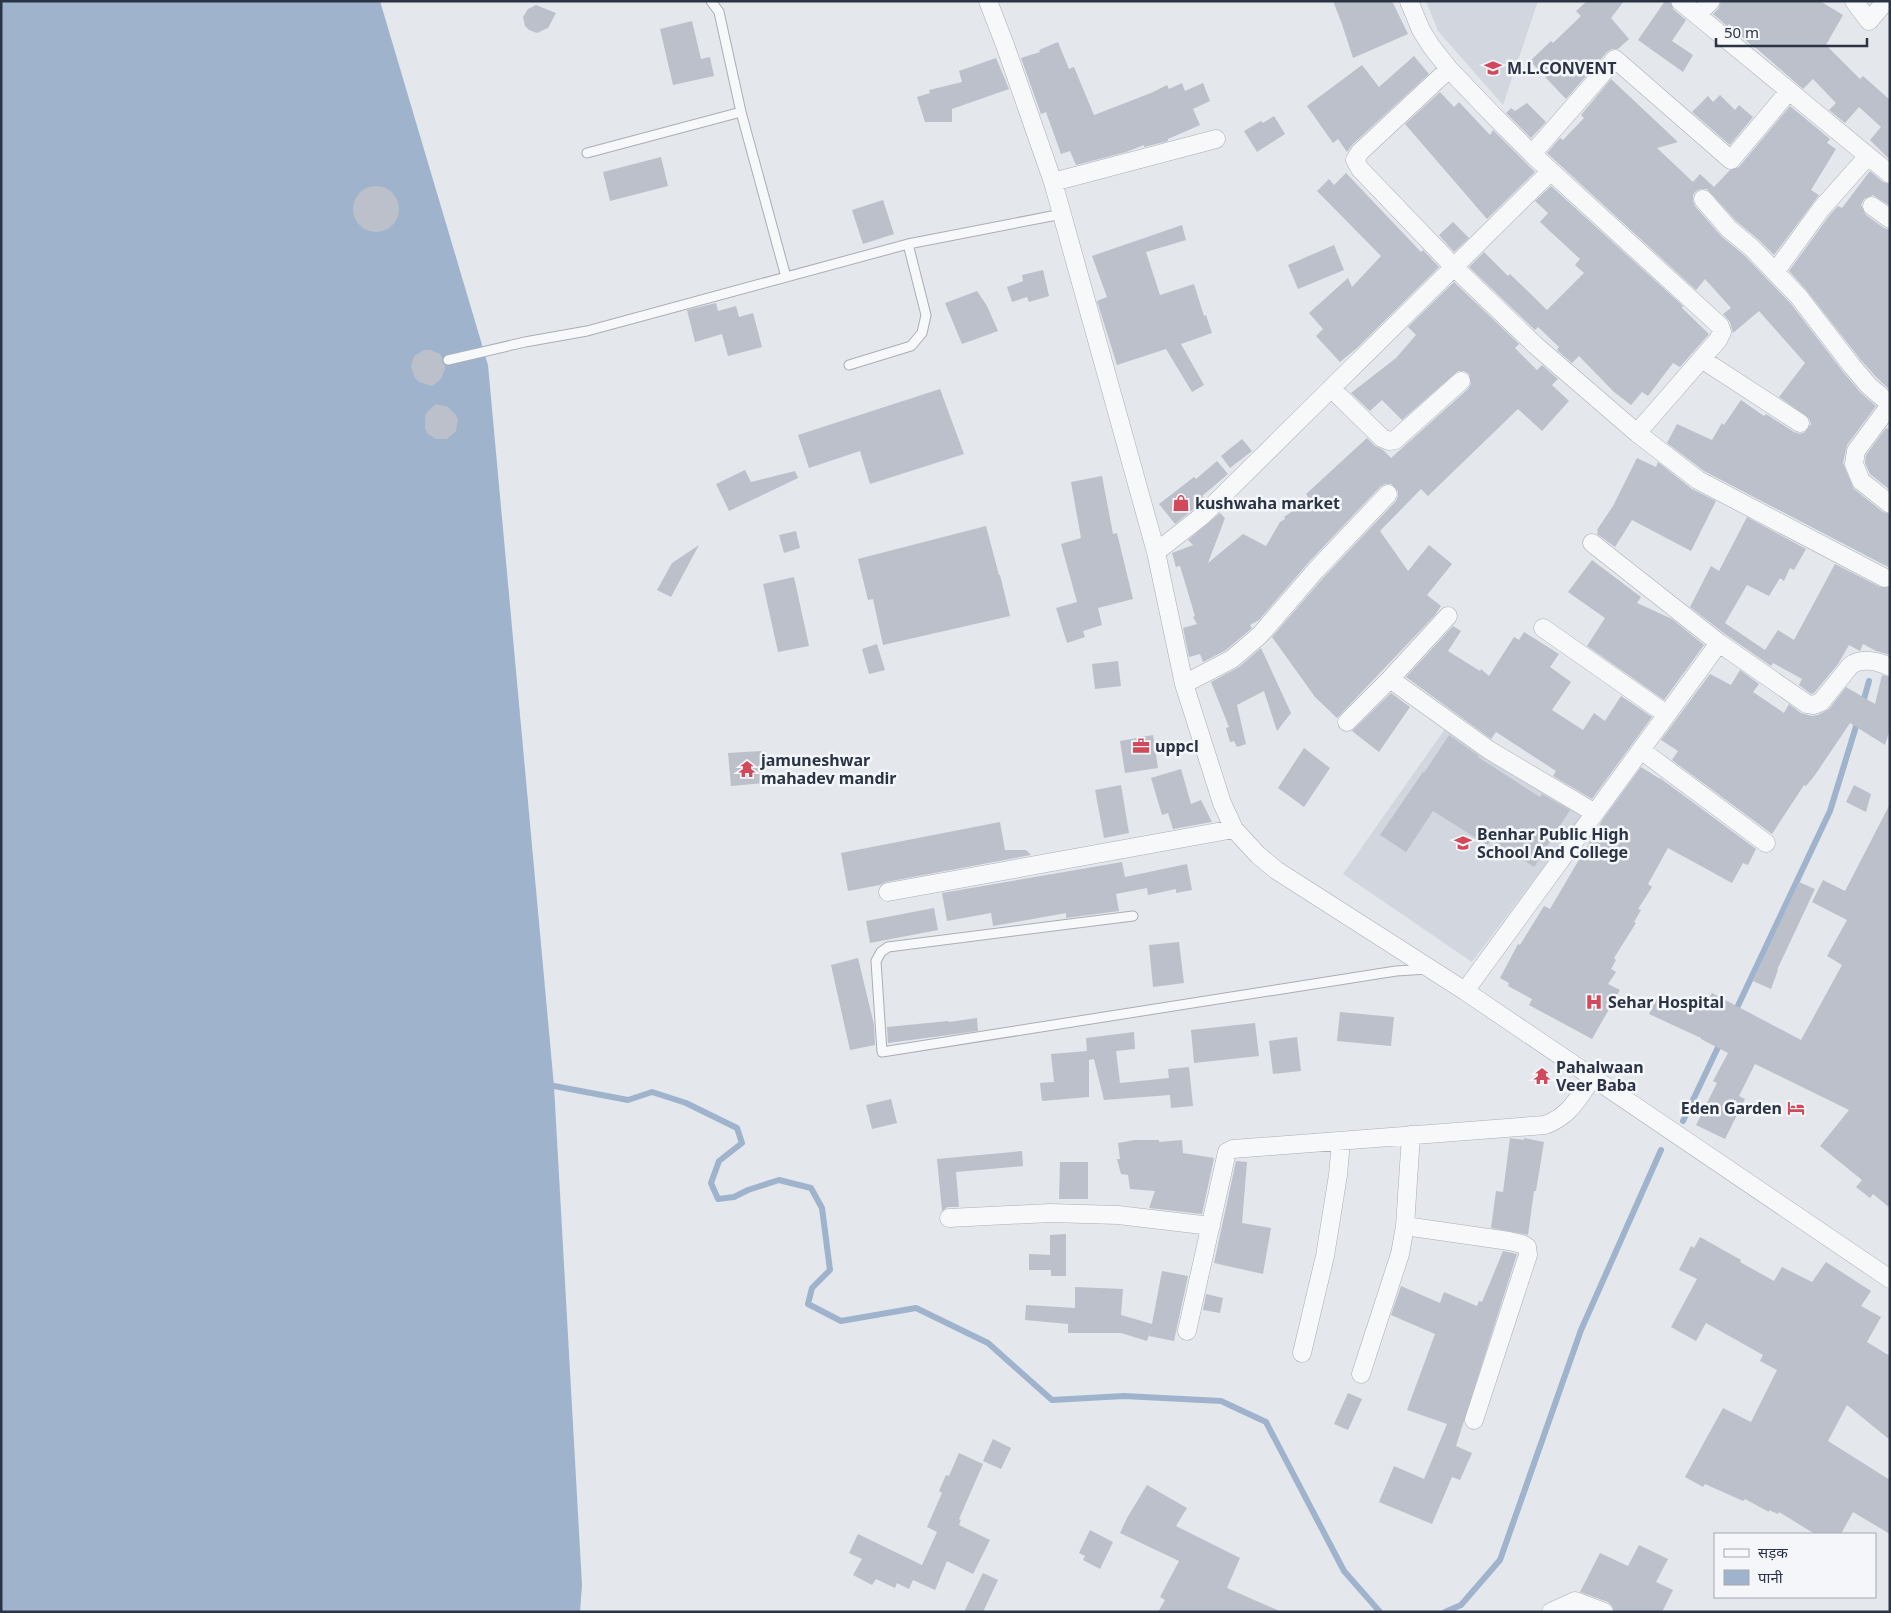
<svg xmlns="http://www.w3.org/2000/svg" width="1891" height="1613" viewBox="0 0 1891 1613" font-family="'Noto Sans','Noto Sans Devanagari',sans-serif">
<style>
.built{fill:#d2d6de}
.water{fill:#9fb4cc}
.lines{fill:none;stroke-linecap:round;stroke-linejoin:round}
.stream{stroke:#9fb4cc;stroke-width:6}
.building{fill:#bbc0ca}
.lane-casing{stroke:#a9aeb7;stroke-width:11}
.street-casing{stroke:#a9aeb7;stroke-width:19}
.lane{stroke:#f7f8fa;stroke-width:9}
.street{stroke:#f7f8fa;stroke-width:18}
.labels{text-anchor:middle;dominant-baseline:central;stroke-width:5;stroke-linejoin:round;paint-order:stroke}
.poi-label{font-size:16px;font-weight:bold;fill:#2b3445;stroke:#f4f6f9;text-anchor:start}
</style>
<rect width="100%" height="100%" fill="#e4e7ec"/>
<path class="built" d="M1426,1h112l-35,104 -65,-74z
M1447,726l137,87 -112,149 -129,-88z"/>
<path class="water" d="M1,1h379l108,364 66,721 28,499 -2,27h-579z"/>
<g class="lines">
<path class="stream" d="M1862,706l7,-25
M1735,1012l95,-201 28,-91
M554,1086l74,14 24,-8 34,11 51,25 5,15 -23,18 -8,22 7,16 16,-2 14,-7 31,-10 32,8 11,20 8,62 -18,18 -4,16 33,17 75,-13 72,35 64,57 72,-4 97,5 45,21 78,149 36,41
M1683,1121l38,-80
M1445,1612l16,-7 39,-45 81,-230 80,-180"/>
</g>
<path class="building" d="M1333,1h59l16,33 -55,24 -11,-34z
M1587,1h37l-13,17 18,21 -11,10h-6l-5,3 -41,47 -36,-38 21,-20 2,2 28,-27 -5,-5z
M1665,1h5l3,8 13,11 -14,21 21,14 -10,17 -45,-32z
M1721,1h99l23,14 -17,30 34,34 3,-3 27,24v60l-20,-20 11,-13 -22,-20 -14,16 -16,-13 7,-7 -23,-24 -10,10 -47,-41 -3,-1 -24,-23 -2,2 -14,-12 6,-6z
M536,5l20,8 -8,15 -11,5 -8,-3 -4,-4 -2,-9 5,-8z
M692,21l9,38 9,-2 4,19 -41,9 -13,-56z
M1058,42l11,27 5,-2 20,48 57,-22 16,-8 2,4 13,-6 3,8 18,-8 7,18 -17,8 7,16 -32,14v2l-24,6v-2l-18,7 -50,13 -6,-14 -9,3 -15,-42 -5,2 -20,-56 19,-6 -1,-2z
M1414,56l15,18 -76,70 -6,8 -9,-13 -5,4 -26,-37 55,-41 17,22z
M996,58l13,31 -57,20v13h-27l-8,-25 13,-4 -1,-3 33,-8 -3,-11z
M1611,79l67,63 -21,6 36,34 7,-8 14,13 16,-17 9,-3 51,-61 40,33 -3,4 9,6 -25,41 8,5 -45,60 -15,-15 -23,-19 -29,-32h-6l-5,2 -3,4v6l2,5 26,30 24,20 46,48 53,69 17,20 15,13 -29,39 -4,18 11,26 29,23 7,2v54l-186,-97 -37,-28 10,-19 35,16 10,-17 2,2 17,-25 23,16 2,-2 28,18 6,2 5,-2 6,-8 -2,-6 -30,-21 26,-34 -46,-52 -26,22 -3,-11 -7,-8 8,-6 -26,-29 -9,11 -149,-137 13,-15 3,2 21,-22 -3,-3z
M1440,92l14,15 5,-5 31,33 3,-5 42,42 -48,47 -82,-95z
M1720,95l15,15 4,-5 14,12 -23,28 -38,-33 16,-16 5,6z
M1527,103l19,19 -15,16 -25,-25 5,-5 4,3z
M1274,116l11,18 -28,18 -13,-21 17,-10 2,2z
M661,157l7,29 -58,15 -7,-29z
M1870,171l13,11 7,2v22l-17,-11 -9,4 -3,6 5,10 18,13 6,2v160l-13,-12 -17,-19 -53,-68 -18,-20 40,-55 9,-10 4,2z
M1346,173l75,79 2,-2 16,17 -82,81 -17,14 -24,-26 7,-7 -14,-16 39,-35 4,9 29,-31 -64,-65 12,-12 5,6z
M1551,186l132,120 -1,2 27,26 -29,33 -7,-4 -25,33 -6,-4 -11,13 -17,-13 -35,-36 -7,7 -15,-13 2,-3 -21,-20 -3,3 -66,-63 15,-15 24,24 2,-2 37,36 37,-37 -9,-8 5,-6 -40,-37 8,-9 -13,-12z
M353 209a23 23 0 1 1 46 0a23 23 0 1 1-46 0Z
M883,200l11,34 -31,10 -11,-34z
M1453,222l16,16 -15,14 -15,-17z
M1182,225l4,15 -40,12 14,43 34,-11 10,32 2,-1 6,18 -31,11 23,41 -12,7 -26,-43 -49,16 -20,-64 10,-4 -15,-41z
M1334,245l10,25 -46,19 -10,-24z
M1043,270l6,26 -20,6 -2,-5 -15,5 -5,-15 16,-6 -1,-6z
M1454,282l65,62 -4,4 22,22 5,-5 16,14 -6,6 17,16 -27,30 -24,-22 -90,87 -7,-7 -41,42 28,40 21,-26 23,19 -25,31 14,11 -6,9 -98,103 -22,-21 -43,-60 52,-60 72,-76 2,-5v-5l-7,-7h-6l-5,3 -72,76 -49,57 -9,5 2,3 -26,22 -23,12 -3,-8 -11,3 -6,-29 14,-4 -4,-7 2,-1 -15,-50 -4,1 -4,-14 21,-8 -5,-5 32,-27 5,5 -17,45 35,-29 23,12 14,-24 5,-3 -1,-2 16,-11 -1,-2 9,-7 -2,-3 61,-56 8,8 8,4 8,8 77,-69 3,-5 -2,-10 -5,-3h-6l-56,49 -20,-20 -12,11 -19,-18 45,-35 20,-23 -8,-8z
M977,291l10,15 11,25 -36,13 -17,-41z
M716,303l2,8 18,-5 3,11 14,-4 9,34 -34,9 -6,-22 -27,8 -8,-32z
M424,350h6l10,4 2,3v5l3,3v4l-4,10 -9,7 -13,-4 -4,-4 -4,-11 3,-11z
M940,389l24,65 -94,30 -10,-33 -51,17 -11,-33z
M436,404l12,3 8,8 2,5 -2,11 -9,8h-11l-9,-6 -2,-5v-11l2,-5z
M1886,428l4,2v60l-20,-16 -5,-11 1,-8z
M1242,439l10,12 -22,17 -9,-12z
M1637,458l19,9 2,-5 34,27 24,12 -25,50 -59,-31 -17,27 -18,-13 1,-2 -1,-2 16,-24z
M1217,461l11,13 -26,22 3,2 -10,10 -20,16 -16,-20 35,-27 2,2z
M745,470l6,12 44,-11 3,7 -69,33 -13,-27z
M1102,476l11,58 4,-1 16,66 -35,9 4,17 -19,6 2,6 -18,6 -11,-35 21,-6 -16,-58 20,-6 -10,-56z
M1747,517l59,32 -12,21 -4,-2 -6,13 -4,-3 -11,18 -22,-11 -22,38 40,27 13,-20 16,10 41,-76 45,23h10v68l-14,-4 -13,-7 -3,7 -11,-6 -11,19 -24,29 -3,1 -12,-9 3,-6 -29,-16 -2,3 -46,-32 -35,-27 21,-41 8,5z
M986,526l13,49h1l10,41 -127,29 -10,-46 -5,1 -10,-41z
M796,531l4,17 -16,5 -5,-18z
M699,545l-28,52 -14,-7 15,-27z
M1592,560l49,37 -4,6 35,16 32,26 -40,55 -77,-54 18,-28 -37,-26z
M794,577l15,69 -31,6 -15,-68z
M1453,626l8,5 -13,20 32,20 1,-2 8,7 25,-39 5,3 5,-8 35,22 -9,13 21,15 -19,28 31,20 11,-17 11,8 16,-25 31,21 -60,82 -39,-23 3,-5 -60,-39 -5,7 -85,-62z
M877,644l8,26 -16,4 -7,-25z
M1261,648l30,65 -14,18 -13,-40 -27,14 9,39 -9,3 -3,-6 -4,1 -4,-14 3,-1 -18,-45 28,-15z
M1118,661l3,25 -26,3 -3,-25z
M1740,670l19,14 -6,8 31,21 5,-9 12,9 11,3 6,-1 11,-6 17,-22 29,17 7,-29 8,2v52l-5,16 -35,-22 -35,52 -9,11 -2,-1 -32,49 -100,-74 6,-9 -17,-11 49,-66 21,11z
M1391,693l19,14 -31,45 -27,-21z
M1153,735l5,33 -33,5 -5,-32z
M1449,735l30,21 -1,1 62,40 2,-3 28,16 -36,57 -42,-27 -5,5 -54,-34 -27,41 -26,-17 43,-63 1,1z
M1304,748l26,20 -26,39 -26,-19z
M761,751l3,32 -33,3 -3,-33z
M1641,767l19,12v-1l96,71 -8,16 -5,-2 -11,20 -64,-35 -20,36 4,3 -14,22 3,1 -7,12 2,1 -22,35 2,2 -5,9 5,3 -8,12 12,6 -28,49 -63,-34 3,-6 -24,-13 1,-3 -9,-5 18,-34 2,1 24,-39 6,3 53,-90z
M1181,769l10,35 10,-4 11,22 -39,7 -5,-16 -6,2 -11,-37z
M1121,785l8,48 -25,5 -9,-48z
M1854,785l17,9 -5,18 -20,-10z
M1890,804v404l-17,-14 -3,4 -14,-11 6,-7 -42,-34 29,-36 -94,-46 -16,32 6,3 -20,40 -29,-14 21,-42 -4,-2 15,-28 -27,-14v-1l-52,-24 8,-16 16,7 3,-8 27,13 9,-17 89,47 41,-75 -15,-9 20,-36 -35,-18 11,-22 22,11z
M1000,822l5,28h21l5,5 -145,27 -6,3 -32,6 -7,-38z
M1122,862l3,15 62,-13 5,26 -16,3v-4l-28,6 -1,-7 -31,6 3,17 -53,7v-5l-73,13 -2,-13 -44,8 -5,-28z
M1799,882l16,7 -38,81h1l-7,19 -18,-8z
M934,908l4,22 -68,13 -4,-22z
M1179,942l5,41 -31,4 -4,-42z
M858,958l16,67 1,20 -25,5 -19,-85z
M1340,1012l54,5 -3,29 -54,-5z
M977,1018l1,13 -90,12 -1,-16 61,-6 1,1z
M1255,1023l4,33 -65,7 -3,-33z
M1134,1032l1,17 -19,2 4,32 49,-5 -1,-9 21,-2 4,39 -22,2 -1,-13 -66,5 -10,-41 -5,1v37l-47,4 -2,-18 14,-1 -3,-28 36,-3 -1,-13z
M1297,1037l4,34 -28,3 -4,-33z
M891,1099l6,24 -25,6 -6,-24z
M1510,1138l14,2v-2l20,4 -8,49h-2l-6,44 -37,-7 5,-37 7,1z
M1135,1140h24v2l23,-2 1,13 31,5 -12,56 -53,-6 6,-17 -25,-2 -2,-14 -7,-1 -4,-15h3l-2,-16z
M1022,1151l1,15 -67,6 3,35h-11l-6,4 -5,-52z
M1236,1161l11,1 -5,61 29,5 -8,46 -49,-11z
M1060,1162h28v37h-29z
M1066,1234v42h-15v-6h-22v-16l21,1v-20z
M1700,1237l41,23 -1,2 34,19 8,-14 30,15 14,-20 45,29 -10,15 20,11 -14,25 23,14v84l-43,-35 -19,36 62,39v54l-37,-22 -12,22h-26l-36,-22 -1,2 -9,-4v2l-24,-13 -2,2 -38,-17 -2,3 -18,-10 38,-69 28,14 26,-52 -17,-9 3,-6 -57,-32 -10,18 -25,-14 26,-48 -18,-9 12,-24 3,2z
M1503,1251l14,3 -61,192 16,7 -12,27 -8,-3 -20,47 -53,-22 15,-36 30,13 23,-55 -40,-14 28,-76 -44,-19 10,-29 39,17 4,-11 33,14 2,-5 3,1z
M1162,1271l26,5 -14,65 -25,-5 2,-7 -4,12 -26,-8h-53v-9l-43,-4 1,-15 49,3v-21l48,2 -2,26 31,9z
M1206,1294l17,4 -3,15 -17,-3z
M1348,1393l14,6 -14,31 -14,-6z
M993,1439l18,9 -10,21 -18,-8z
M959,1453l24,11 -24,55 2,1 -2,5 31,15 -17,34 -26,-13 -12,29 -22,-10 -4,9 -12,-6 -2,5 -19,-9 -4,6 -19,-10 9,-16 -13,-6 9,-19 64,31 15,-33 -10,-5 15,-34 -3,-2 7,-16 3,1z
M1147,1485l40,23 -11,18 64,32 -13,30 55,24h-124l7,-12 -5,-3 19,-36 -59,-28 7,-15z
M1090,1530l23,12 -13,27 -17,-9 2,-4 -6,-3z
M1639,1545l29,14 -12,23 17,8 -11,22h-48l-2,-6 -4,-4 -28,-10 20,-39 28,13z
M983,1573l15,7 -15,32h-19z"/>
<g class="lines">
<g class="lane-casing">
<path id="lane" d="M711,1l8,11 22,100 45,165
M587,153l154,-41
M448,360l77,-18 62,-11 321,-87 154,-30
M849,365l62,-19 11,-13 4,-18 -18,-71
M1133,916l-245,31 -7,5 -5,9 6,91 514,-81 32,-2"/>
</g>
<g class="street-casing">
<path id="street" d="M988,1l17,44 48,137 103,370 28,132 38,119 12,26 24,26 18,15 189,121 425,288
M1409,1l12,29 10,16 18,23 45,47 38,38 188,172 2,6 -4,8 -81,93
M1680,1l210,173
M1854,1l15,20 17,-20
M1697,15l14,-14
M1449,69l-89,83 -5,8 5,9 95,99 80,77 102,88 61,47 187,98
M1532,154l83,-95 116,101 58,-69
M1053,182l163,-43
M1703,199l26,30 23,19 47,49 53,69 17,20 21,18
M1872,206l18,13
M1775,272l46,-63 46,-52
M1703,360l97,63
M1331,388l51,50 7,3 6,-1 66,-59
M1890,405l-34,46 -2,13 7,17 29,23
M1592,543l127,100
M1156,552l46,-36 349,-345
M1543,628l123,86
M1390,679l99,71 106,63
M1184,684l48,-25 28,-24 56,-65 72,-76
M1347,722l43,-43 58,-63
M1641,750l125,93
M888,892l346,-63
M1465,991l254,-348 88,61 7,1 7,-3 29,-36c11,-9 28,-5 40,1
M949,1218l101,-5 68,2 93,11
M1405,1226l104,15 13,3 5,3 1,8 -54,165
M1187,1331l40,-179 6,-3 312,-24c25,-9 33,-27 48,-48
M1302,1353l23,-97 13,-81 3,-34
M1361,1374l39,-120 5,-28 6,-91
M1551,1612l24,-11 29,11"/>
</g>
<use href="#lane" class="lane"/>
<use href="#street" class="street"/>
</g>
<defs>
<g id="school-bare" transform="scale(1.35)"><path d="M0-5L7-2L0 1L-7-2ZM-4 1L0 2.5L4 1V4Q0 6-4 4Z" fill="#d1495b" stroke="#f4f6f9" stroke-width="2.5" paint-order="stroke"/></g>
<g id="shop-bare" transform="scale(1.35)"><path d="M-5-2.5h2.3a2.7 3.5 0 0 1 5.4 0H5L5.5 6h-11ZM-1.5-2.5h3a1.5 2.3 0 0 0-3 0Z" fill="#d1495b" stroke="#f4f6f9" stroke-width="2.5" paint-order="stroke"/></g>
<g id="office-bare" transform="scale(1.35)"><path d="M-6-3h4V-5.5h4V-3h4V5H-6ZM-1-4.5V-3h2v-1.5ZM-6 0V1H6V0Z" fill="#d1495b" stroke="#f4f6f9" stroke-width="2.5" paint-order="stroke"/></g>
<g id="temple-bare" transform="scale(1.35)"><path d="M0-6L5-2H3V0L6.5 2.5H4V6H1.5V3h-3V6H-4V2.5H-6.5L-3 0V-2H-5Z" fill="#d1495b" stroke="#f4f6f9" stroke-width="2.5" paint-order="stroke"/></g>
<g id="hospital-bare" transform="scale(1.35)"><path d="M-5-5h3v3.5h4V-5h3V5h-3V1.5h-4V5h-3Z" fill="#d1495b" stroke="#f4f6f9" stroke-width="2.5" paint-order="stroke"/></g>
<g id="hotel-bare" transform="scale(1.35)"><path d="M-6-4.5h1.5V1H6V5H4.5V3h-9V5H-6ZM-4 0a1.8 1.8 0 1 1 3.6 0ZM.5 0V-2.5h3Q6-2.5 6 0Z" fill="#d1495b" stroke="#f4f6f9" stroke-width="2.5" paint-order="stroke"/></g>
</defs>
<g fill-rule="evenodd">
<use href="#school-bare" x="1493" y="68"/>
<use href="#shop-bare" x="1181" y="503"/>
<use href="#office-bare" x="1141" y="746"/>
<use href="#temple-bare" x="747" y="769"/>
<use href="#school-bare" x="1463" y="843"/>
<use href="#hospital-bare" x="1594" y="1002"/>
<use href="#temple-bare" x="1542" y="1076"/>
<use href="#hotel-bare" x="1796" y="1108"/>
</g>
<g class="labels">
<g class="poi-label">
<text x="1507" y="68">M.L.CONVENT</text>
<text x="1195" y="503">kushwaha market</text>
<text x="1155" y="746">uppcl</text>
<text x="761" y="760">jamuneshwar<tspan x="761" dy="18">mahadev mandir</tspan></text>
<text x="1477" y="834">Benhar Public High<tspan x="1477" dy="18">School And College</tspan></text>
<text x="1608" y="1002">Sehar Hospital</text>
<text x="1556" y="1067">Pahalwaan<tspan x="1556" dy="18">Veer Baba</tspan></text>
<text x="1782" y="1108" text-anchor="end">Eden Garden</text>
</g>
</g>
<rect width="1891" height="1613" fill="none" stroke="#2b3445" stroke-width="5"/>
<rect x="1714" y="1533" width="162" height="65" fill="#f4f6f9" stroke="#a4a8b1"/>
<rect x="1724" y="1549" width="25" height="8" fill="#f7f8fa" stroke="#a4a8b1"/>
<text x="1758" y="1558" font-size="15" fill="#2b3445">सड़क</text>
<rect x="1724" y="1570" width="25" height="15" fill="#9fb4cc" stroke="#a4a8b1"/>
<text x="1758" y="1583" font-size="15" fill="#2b3445">पानी</text>
<path d="M1716 38v8h151v-8" fill="none" stroke="#2b3445" stroke-width="2.5"/>
<text x="1724" y="38" font-size="15" fill="#2b3445" stroke="#f4f6f9" stroke-width="4" paint-order="stroke">50 m</text>
</svg>
